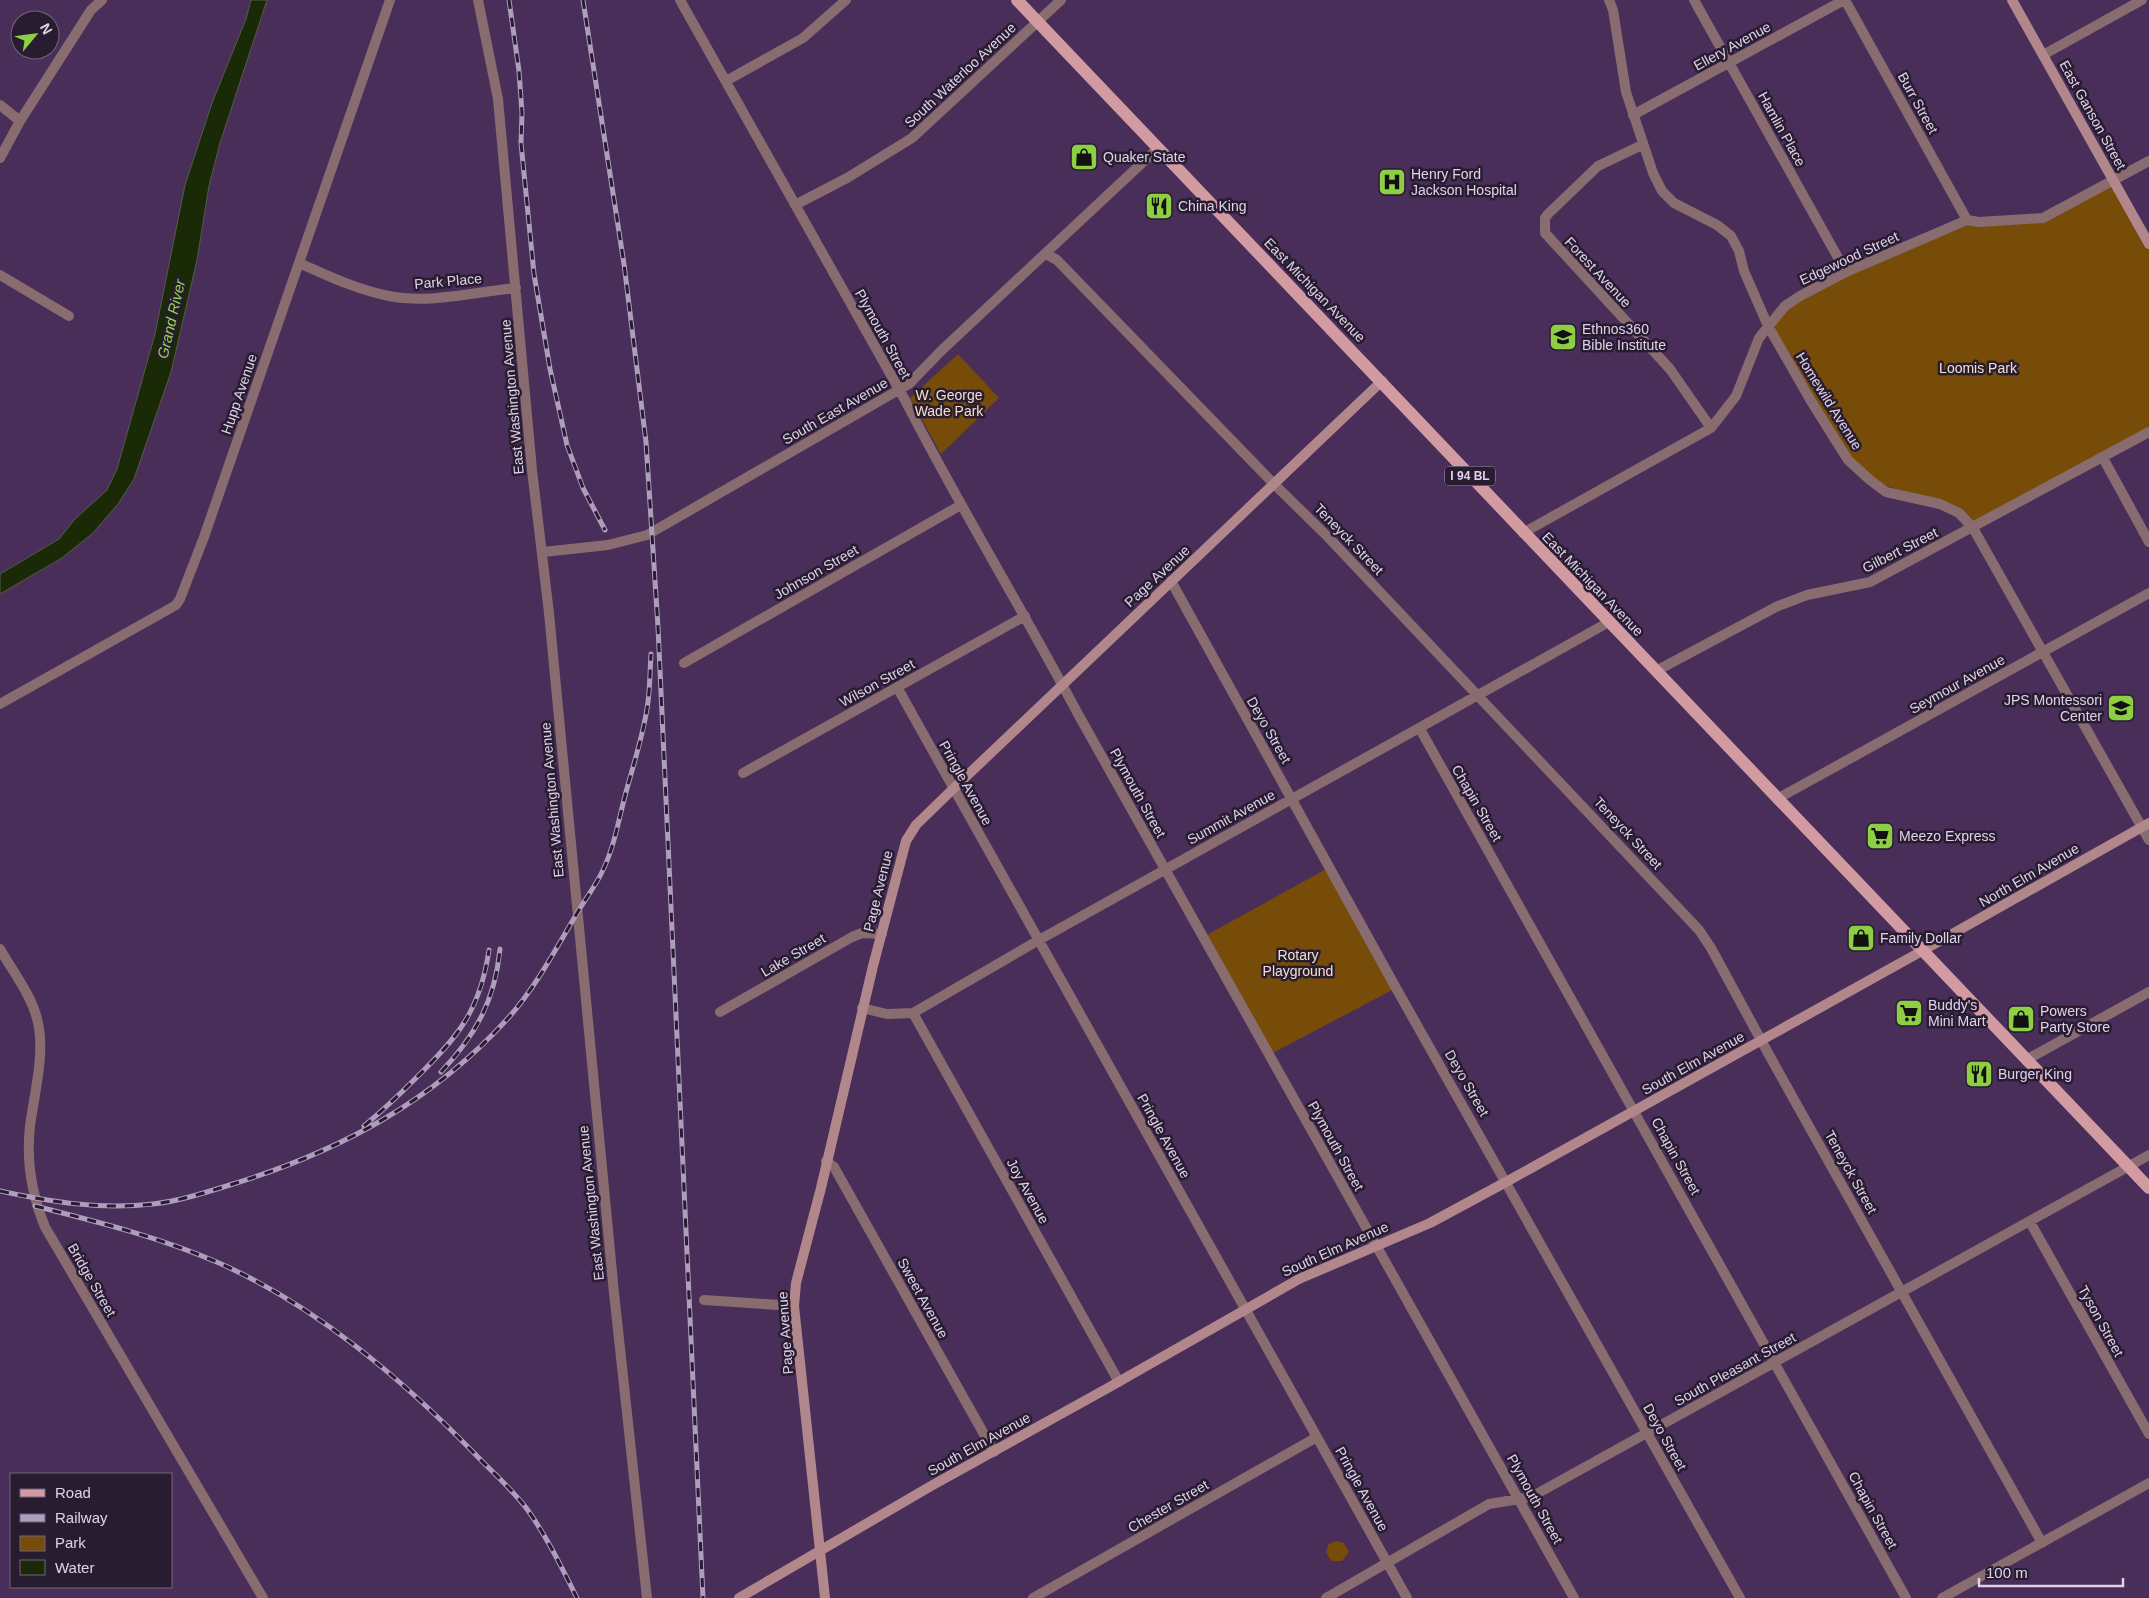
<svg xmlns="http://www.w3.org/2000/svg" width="2149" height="1598" viewBox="0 0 2149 1598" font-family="Arial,sans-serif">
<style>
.green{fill:#764c08}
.water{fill:#1a2a07;stroke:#555c4b}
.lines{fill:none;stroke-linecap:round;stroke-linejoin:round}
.street{stroke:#886c6f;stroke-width:10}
.secondary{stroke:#b2878b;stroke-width:10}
.primary{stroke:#d29ba1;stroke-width:12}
.rail-casing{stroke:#b09dbd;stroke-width:5}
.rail{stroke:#281d30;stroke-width:3;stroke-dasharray:9;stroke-linecap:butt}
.labels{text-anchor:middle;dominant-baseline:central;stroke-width:5;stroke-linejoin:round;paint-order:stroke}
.shield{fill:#281d30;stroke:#a99bb3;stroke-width:1}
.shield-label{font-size:12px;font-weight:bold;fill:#e0d1eb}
.street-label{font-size:14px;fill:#e0d1eb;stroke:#281d30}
.poi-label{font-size:14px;fill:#e0d1eb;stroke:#281d30;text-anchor:start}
.park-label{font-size:14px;fill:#f4e0ca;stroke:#281d30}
.water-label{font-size:15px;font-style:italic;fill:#95d74c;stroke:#281d30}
</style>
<rect width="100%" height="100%" fill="#482e59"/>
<path class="green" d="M2114,181l35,63v188l-176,96 -33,-24 -70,-24 -39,-49 -63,-105 32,-30 167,-76 76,-2z
M958,354l41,44 -58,56 -31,-56z
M1330,867l66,121 -127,67 -66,-118z
M1336,1541l8,2 5,9 -7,9h-11l-5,-9 2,-7z"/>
<path class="water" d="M251,0h16l-47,143 -11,43 -12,74 -26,112 -37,107 -16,25 -25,29 -31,25 -62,36v-20l59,-35 16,-20 32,-29 10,-21 38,-135 30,-149 27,-82 34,-84z"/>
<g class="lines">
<path class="street" d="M478,0l20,99 34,371 17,143 65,680 33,305
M680,0l225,400c54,106 117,208 173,314l496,884
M1609,0l4,10 13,82 27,81 9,18 12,12 43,22 14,11 8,15 5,20 24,55 43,75 37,59 22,20 16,12 54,12 19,9 14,15 176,312
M1694,0l152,272
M1845,0l122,220
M2043,55l99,-55
M726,81l77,-43 43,-38
M0,105l20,16
M1633,115l211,-115
M1642,145l-44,21 -50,48 -3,4v15l125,136 41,59
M0,158l20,-37 71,-111 11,-10
M795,205l52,-27 65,-40 149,-138
M1046,254l11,6 217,224 54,53 371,393 12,18 57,105 274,490
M299,263c29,13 59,27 90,33 41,8 86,-4 127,-8
M0,275l69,41
M2103,458l46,84
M1523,533l188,-105 25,-32 23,-58 26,-32 15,-10 46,-24 121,-52 12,2 64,-4 106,-57
M543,552l65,-7 39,-10 262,-151 32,-33 217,-203
M1171,581l225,407 344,610
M684,663l277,-158
M1656,671l122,-65 29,-11 63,-13 279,-150
M897,687l510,911
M0,704l169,-95 7,-4 4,-6 24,-62 186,-537
M1420,729l486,869
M743,773l282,-157
M1777,799l372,-206
M0,949c13,23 33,48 38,74 7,32 -4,72 -8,103 -4,35 2,69 15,101l218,371
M862,1008l25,6 26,-1 126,-73 570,-318
M720,1012l132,-75 10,-4 20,1
M913,1013l206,369
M2026,1060l123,-68
M826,1161l8,6 160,285
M2030,1222l119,212
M704,1300l90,6
M1033,1598l284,-161
M1326,1598l163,-94 42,-7 618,-342
M1942,1598l207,-115"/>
<path class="secondary" d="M2012,0l137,244
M739,1598l192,-112 175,-97 193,-110 131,-56 76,-41 416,-231 227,-128
M825,1598l-31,-292 2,-23 25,-95 52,-222 33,-125 10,-16 38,-37 428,-407"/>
<path class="primary" d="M1017,0c377,396 755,792 1132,1188"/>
<g class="rail-casing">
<path id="rail" d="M509,0l10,71 3,42 -1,30 13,131 16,95 17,76 16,43 22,42
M583,0l41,264 22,178 12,185 45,971
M441,1072c35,-37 54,-72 59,-123
M364,1126c18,-15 35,-31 51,-47 43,-42 65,-68 74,-129
M0,1191c51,11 101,19 153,13 27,-3 54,-12 80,-20 107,-33 201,-83 277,-168 27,-31 45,-66 66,-101 8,-14 18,-27 25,-41 13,-25 17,-52 24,-78 8,-31 19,-62 23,-94 2,-16 2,-32 3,-48
M35,1206c63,16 124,31 184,57 97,43 182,115 256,191 17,18 37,35 52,55 20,28 35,59 50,89"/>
</g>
<use href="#rail" class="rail"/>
</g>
<defs>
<g id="shop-square" transform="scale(1.4375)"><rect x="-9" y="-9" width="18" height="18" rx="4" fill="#8dce44" stroke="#281d30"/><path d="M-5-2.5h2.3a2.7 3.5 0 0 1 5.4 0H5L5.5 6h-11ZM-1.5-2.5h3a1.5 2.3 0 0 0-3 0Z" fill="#111"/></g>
<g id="hospital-square" transform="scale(1.4375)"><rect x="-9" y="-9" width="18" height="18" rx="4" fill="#8dce44" stroke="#281d30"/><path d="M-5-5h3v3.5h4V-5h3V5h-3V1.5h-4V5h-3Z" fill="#111"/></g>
<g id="restaurant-square" transform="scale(1.4375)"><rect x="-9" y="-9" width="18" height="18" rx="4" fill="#8dce44" stroke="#281d30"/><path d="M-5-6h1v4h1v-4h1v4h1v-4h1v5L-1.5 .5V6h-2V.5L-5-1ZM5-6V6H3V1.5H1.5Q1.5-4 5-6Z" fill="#111"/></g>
<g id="school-square" transform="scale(1.4375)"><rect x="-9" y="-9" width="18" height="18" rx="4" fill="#8dce44" stroke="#281d30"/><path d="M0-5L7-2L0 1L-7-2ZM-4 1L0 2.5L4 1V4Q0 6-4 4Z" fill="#111"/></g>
<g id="supermarket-square" transform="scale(1.4375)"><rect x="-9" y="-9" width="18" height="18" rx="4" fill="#8dce44" stroke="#281d30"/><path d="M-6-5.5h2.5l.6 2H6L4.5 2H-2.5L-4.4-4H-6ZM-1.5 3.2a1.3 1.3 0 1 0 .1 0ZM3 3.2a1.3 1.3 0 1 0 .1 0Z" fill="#111"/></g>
</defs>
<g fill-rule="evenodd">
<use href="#shop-square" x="1084" y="157"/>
<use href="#hospital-square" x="1392" y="182"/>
<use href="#restaurant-square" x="1159" y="206"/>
<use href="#school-square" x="1563" y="337"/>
<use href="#school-square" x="2121" y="708"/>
<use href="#supermarket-square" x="1880" y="836"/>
<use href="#shop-square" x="1861" y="938"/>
<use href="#supermarket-square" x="1909" y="1013"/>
<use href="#shop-square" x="2021" y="1019"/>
<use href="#restaurant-square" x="1979" y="1074"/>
</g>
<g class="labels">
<rect class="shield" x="1445" y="466.5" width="50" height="19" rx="4"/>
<g class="shield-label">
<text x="1470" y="476">I 94 BL</text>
</g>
<g class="street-label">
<text transform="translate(1732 46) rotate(-29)">Ellery Avenue</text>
<text transform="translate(960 75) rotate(-43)">South Waterloo Avenue</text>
<text transform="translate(1918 103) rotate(61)">Burr Street</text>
<text transform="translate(2093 115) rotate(61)">East Ganson Street</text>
<text transform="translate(1782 129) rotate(61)">Hamlin Place</text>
<text transform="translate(1849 258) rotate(-25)">Edgewood Street</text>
<text transform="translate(1598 272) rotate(47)">Forest Avenue</text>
<text transform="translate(448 281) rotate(-5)">Park Place</text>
<text transform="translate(1315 290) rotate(46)">East Michigan Avenue</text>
<text transform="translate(883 334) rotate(61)">Plymouth Street</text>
<text transform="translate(239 394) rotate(-71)">Hupp Avenue</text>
<text transform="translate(512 397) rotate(-95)">East Washington Avenue</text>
<text transform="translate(1829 401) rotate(58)">Homewild Avenue</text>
<text transform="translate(835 411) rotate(-30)">South East Avenue</text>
<text transform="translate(1349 539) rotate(46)">Teneyck Street</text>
<text transform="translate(1900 550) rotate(-27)">Gilbert Street</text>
<text transform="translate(816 572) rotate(-30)">Johnson Street</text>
<text transform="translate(1157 576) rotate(-43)">Page Avenue</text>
<text transform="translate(1593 584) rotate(46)">East Michigan Avenue</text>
<text transform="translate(877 683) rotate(-29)">Wilson Street</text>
<text transform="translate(1957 684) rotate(-29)">Seymour Avenue</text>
<text transform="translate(1269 730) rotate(60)">Deyo Street</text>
<text transform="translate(966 783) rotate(61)">Pringle Avenue</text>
<text transform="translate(1138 793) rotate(61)">Plymouth Street</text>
<text transform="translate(552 800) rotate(-95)">East Washington Avenue</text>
<text transform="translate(1477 803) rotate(60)">Chapin Street</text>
<text transform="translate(1231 817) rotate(-29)">Summit Avenue</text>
<text transform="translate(1628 833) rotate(47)">Teneyck Street</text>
<text transform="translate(2029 875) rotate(-30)">North Elm Avenue</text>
<text transform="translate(878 891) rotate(-76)">Page Avenue</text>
<text transform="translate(793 955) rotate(-30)">Lake Street</text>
<text transform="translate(1693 1063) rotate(-29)">South Elm Avenue</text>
<text transform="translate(1467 1083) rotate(60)">Deyo Street</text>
<text transform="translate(1164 1136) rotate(61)">Pringle Avenue</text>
<text transform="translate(1336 1146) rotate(61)">Plymouth Street</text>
<text transform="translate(1676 1156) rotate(61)">Chapin Street</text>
<text transform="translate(1851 1172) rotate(61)">Teneyck Street</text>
<text transform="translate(1028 1191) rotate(61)">Joy Avenue</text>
<text transform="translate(591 1203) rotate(-96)">East Washington Avenue</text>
<text transform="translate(1335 1249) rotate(-24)">South Elm Avenue</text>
<text transform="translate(92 1280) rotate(60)">Bridge Street</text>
<text transform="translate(923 1298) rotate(61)">Sweet Avenue</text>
<text transform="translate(2101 1321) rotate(61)">Tyson Street</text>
<text transform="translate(785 1333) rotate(-94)">Page Avenue</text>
<text transform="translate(1735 1369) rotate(-29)">South Pleasant Street</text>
<text transform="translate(1665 1437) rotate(61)">Deyo Street</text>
<text transform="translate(979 1444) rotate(-29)">South Elm Avenue</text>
<text transform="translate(1362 1489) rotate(61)">Pringle Avenue</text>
<text transform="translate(1535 1499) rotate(61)">Plymouth Street</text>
<text transform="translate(1168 1506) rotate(-30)">Chester Street</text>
<text transform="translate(1873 1510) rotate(61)">Chapin Street</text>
</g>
<g class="poi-label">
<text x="1103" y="157">Quaker State</text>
<text x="1411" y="174">Henry Ford<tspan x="1411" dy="16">Jackson Hospital</tspan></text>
<text x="1178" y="206">China King</text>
<text x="1582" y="329">Ethnos360<tspan x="1582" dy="16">Bible Institute</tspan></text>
<text x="2102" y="700" text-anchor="end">JPS Montessori<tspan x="2102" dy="16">Center</tspan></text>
<text x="1899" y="836">Meezo Express</text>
<text x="1880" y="938">Family Dollar</text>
<text x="1928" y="1005">Buddy's<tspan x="1928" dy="16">Mini Mart</tspan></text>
<text x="2040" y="1011">Powers<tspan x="2040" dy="16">Party Store</tspan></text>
<text x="1998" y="1074">Burger King</text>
</g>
<g class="park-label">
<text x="1978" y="368">Loomis Park</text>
<text x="949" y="395">W. George<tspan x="949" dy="16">Wade Park</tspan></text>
<text x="1298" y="955">Rotary<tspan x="1298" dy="16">Playground</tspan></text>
</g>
<g class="water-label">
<text transform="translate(171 319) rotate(-77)">Grand River</text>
</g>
</g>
<rect x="10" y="1473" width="162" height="115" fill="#281d30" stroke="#72657b"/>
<rect x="20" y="1489" width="25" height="8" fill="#d29ba1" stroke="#72657b"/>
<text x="55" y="1498" font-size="15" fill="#e0d1eb">Road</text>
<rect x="20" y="1514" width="25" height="8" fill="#b09dbd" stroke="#72657b"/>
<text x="55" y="1523" font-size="15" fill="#e0d1eb">Railway</text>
<rect x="20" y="1536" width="25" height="15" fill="#764c08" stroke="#72657b"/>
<text x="55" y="1548" font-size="15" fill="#e0d1eb">Park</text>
<rect x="20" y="1560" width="25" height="15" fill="#1a2a07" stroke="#72657b"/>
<text x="55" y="1573" font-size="15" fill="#e0d1eb">Water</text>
<g transform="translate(35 35) rotate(61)"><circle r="24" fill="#281d30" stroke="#72657b"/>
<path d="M0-4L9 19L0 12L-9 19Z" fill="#8dce44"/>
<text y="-8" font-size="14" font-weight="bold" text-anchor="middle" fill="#e0d1eb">N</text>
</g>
<path d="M1979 1578v8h144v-8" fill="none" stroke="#e0d1eb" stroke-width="2.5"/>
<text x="1986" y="1578" font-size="15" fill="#e0d1eb" stroke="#281d30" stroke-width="4" paint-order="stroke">100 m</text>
</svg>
